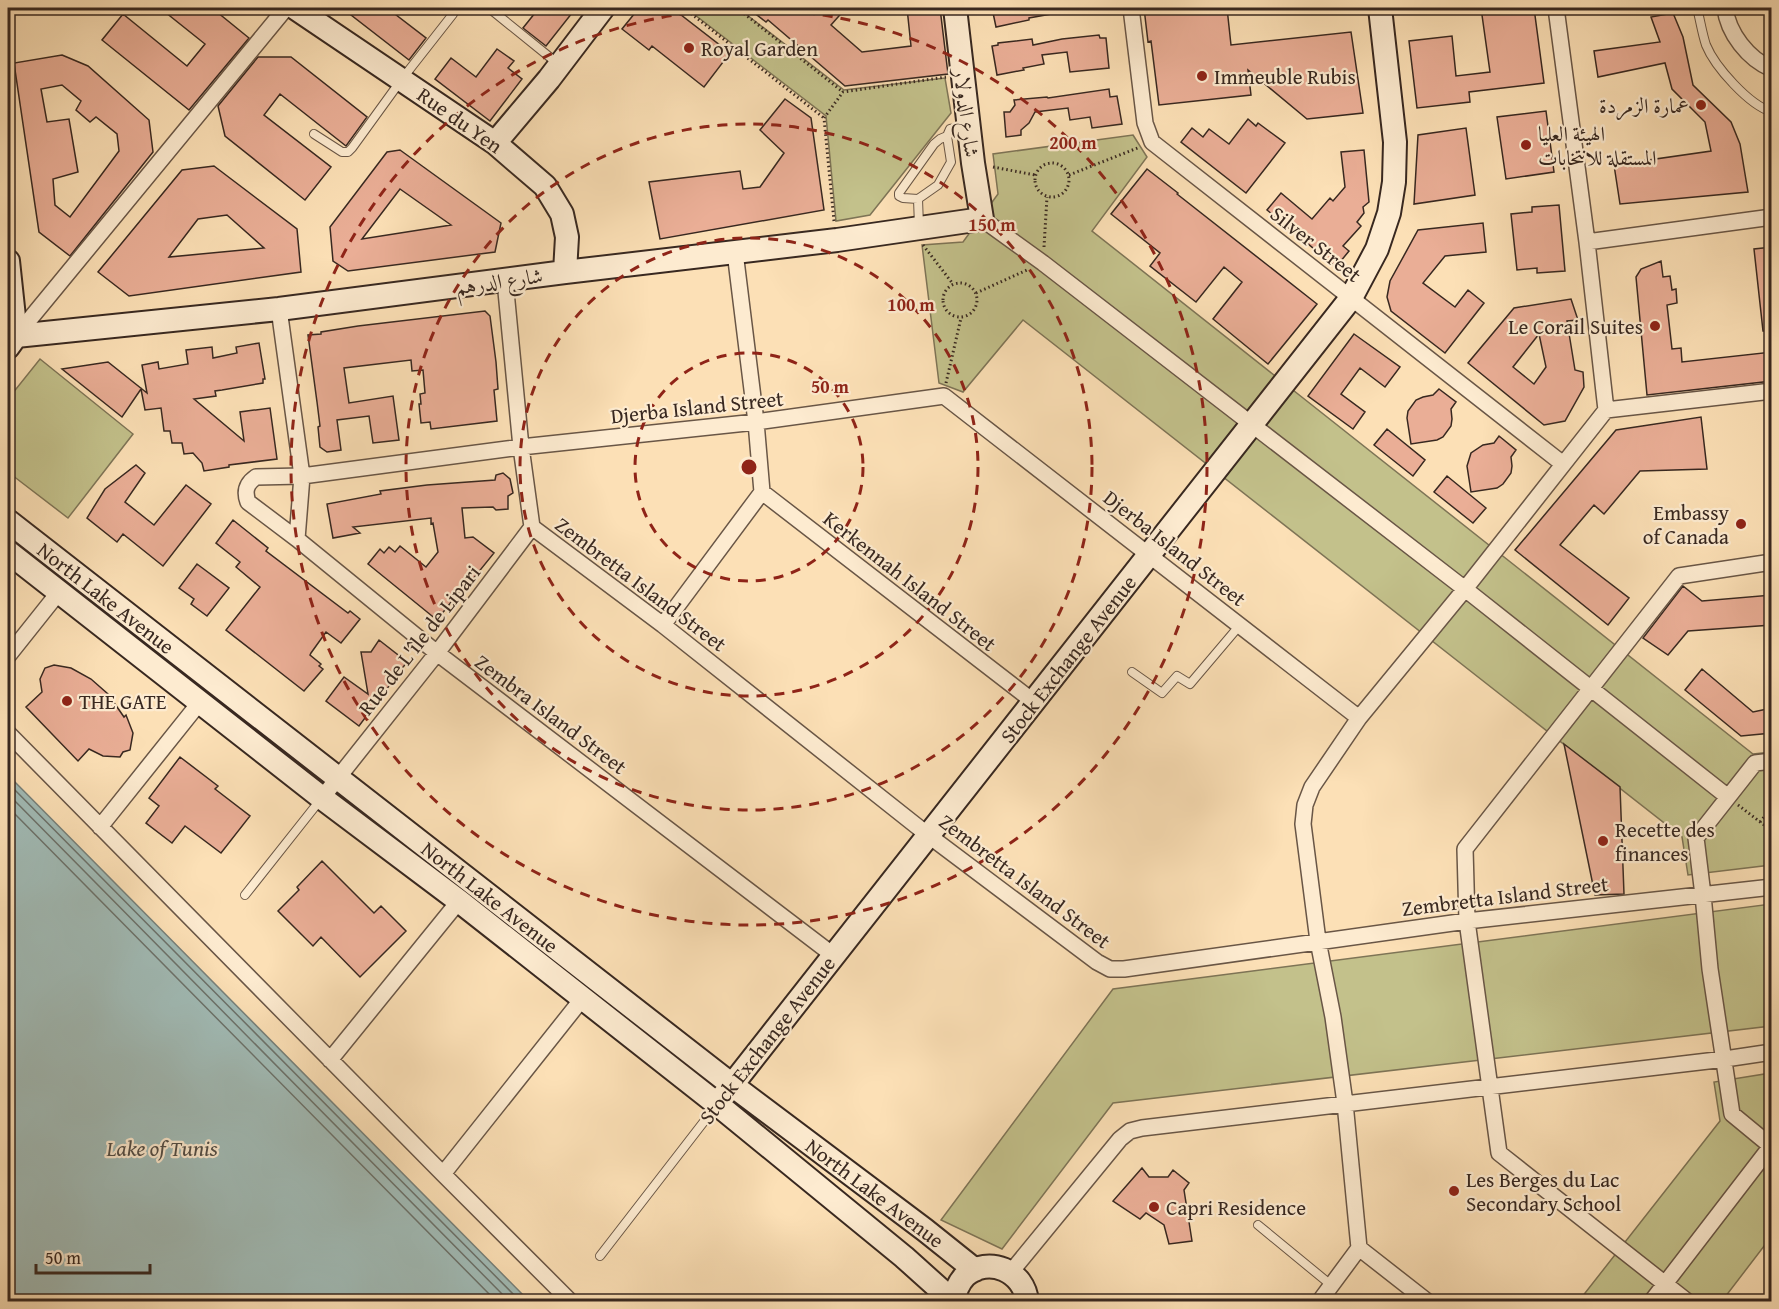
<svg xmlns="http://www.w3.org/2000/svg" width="1779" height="1309" viewBox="0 0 1779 1309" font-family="'Gentium Book Plus',Amiri,serif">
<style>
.green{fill:#c3c18b;stroke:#7e7456;stroke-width:1.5}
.water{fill:#a1bbb6;stroke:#77807a;stroke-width:1.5}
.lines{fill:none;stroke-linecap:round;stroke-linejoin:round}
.shore{stroke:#6c726b;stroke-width:1.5}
.building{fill:#eaae96;stroke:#382820;stroke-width:1.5;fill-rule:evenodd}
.lane-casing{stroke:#695646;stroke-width:10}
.street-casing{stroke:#695646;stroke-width:18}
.secondary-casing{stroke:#382820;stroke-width:26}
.path{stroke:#382820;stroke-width:3;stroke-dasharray:1.5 3;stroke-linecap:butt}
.lane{stroke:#fdebd0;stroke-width:8}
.street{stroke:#fdebd0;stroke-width:15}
.secondary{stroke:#fdebd0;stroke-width:22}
.ring{fill:none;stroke:#8f2418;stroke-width:3;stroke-dasharray:10 8}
.poi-dot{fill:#8f2418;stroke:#fdebd0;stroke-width:2}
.labels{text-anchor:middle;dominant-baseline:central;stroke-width:4.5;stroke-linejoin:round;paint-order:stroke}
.poi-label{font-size:21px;fill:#382820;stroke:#fdebd0;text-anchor:start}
.street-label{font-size:21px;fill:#382820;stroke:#fdebd0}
.water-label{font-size:22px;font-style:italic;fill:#524d46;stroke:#fdebd0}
.centre{fill:#8f2418;stroke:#fdebd0;stroke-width:3}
.ring-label{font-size:18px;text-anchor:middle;font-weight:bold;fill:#8f2418;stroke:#fdebd0;stroke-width:4.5;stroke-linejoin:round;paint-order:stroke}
</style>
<rect width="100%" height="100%" fill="#fce0b6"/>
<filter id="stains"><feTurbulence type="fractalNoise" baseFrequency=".00333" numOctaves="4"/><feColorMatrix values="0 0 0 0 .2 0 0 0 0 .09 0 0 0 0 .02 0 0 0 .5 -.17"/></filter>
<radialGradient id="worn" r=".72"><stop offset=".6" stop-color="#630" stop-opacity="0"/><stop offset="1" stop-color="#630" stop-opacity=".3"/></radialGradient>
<path class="green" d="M686,8h52l106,82 101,-12 6,35 -81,102 -34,6 -10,-105z
M1133,135l14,22 -55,74 661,523 18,-2v113l-83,10 -6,-38 -659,-517 -60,72 -24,-9 -17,-138 41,-3 35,-48 -5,-40z
M40,359l93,75 -65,84 -60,-46v-73z
M1771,904v122l-658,77 -111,146 -61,-29 172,-231z
M1771,1073v164l-49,64 -144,1 142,-181 -6,-39z"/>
<path class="water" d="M8,775l521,526h-521z"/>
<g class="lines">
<path class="shore" d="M8,783l513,519
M8,794l502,508
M8,807l489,495"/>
</g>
<path class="building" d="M160,8h52l37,30 -60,72 -87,-70 21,-26 64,52 18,-22z
M342,8h45l39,30 -17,22z
M539,8h37l-30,38 -23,-18z
M639,8h33l58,45 -26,34 -52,-41 -3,4 -27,-21z
M748,8h98l-15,17 31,27 49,-6 -4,-38h33l8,66 -103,12 -77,-66 -2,2z
M992,8h59l1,6 -23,4v2l-33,7z
M1144,8h83l4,37 120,-13 12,81 -56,6 -59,-49 3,25 -92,10 -8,-64 -3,1z
M1481,8h53l10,75 -75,9 1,10 -53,6 -8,-67 43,-5 4,40 34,-4z
M1673,13l10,24 10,48 38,37 9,22 8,48 -128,12 -6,-39 97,-14 -6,-29 -33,-33 -7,-26 -67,14 -4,-26 66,-9 -9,-25z
M1099,35l1,3h6l3,30 -39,4 -3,-20 -25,3 2,9 -21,4 1,2 -27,5 -5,-29 6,-1v-2l34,-4 1,6 29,-6z
M497,49l17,12 -6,7 14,11 -32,42 -55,-42 16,-21 25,19z
M62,55l26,11 61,54 4,32 -83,104 -31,-24 -25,-169zM62,85l19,16 -5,9 14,12 6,-5 21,17 2,17 -49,66 -15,-12 -2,-26 25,-7 -9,-53 -22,3 -6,-33z
M258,57h33l76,60 -21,29 -66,-52 -16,21 67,52 -26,33 -80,-64 -7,-30z
M1109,89l1,8 7,-1 5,28 -30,4 -2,-11 -20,3 -2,-12 -33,4 -6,11 -8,7v5l-15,2 -2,-25h6l5,-7 -1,-5 33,-3 1,1z
M785,99l26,19 13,92 -164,29 -11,-57 91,-11 3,18 17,-2 24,-34 -24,-23z
M1546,111l8,61 -48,7 -9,-62z
M1248,119l8,7 2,-3 27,20 -39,50 -65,-51 11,-14 11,9 6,-8 20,15z
M1466,128l9,67 -61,9 4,-69z
M400,150l101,73 -6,29 -147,19 -15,-10 -3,-34 57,-75zM400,189l51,36 -89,14z
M1364,150l5,52 -6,5 1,6 -7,9 4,4 -18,20 6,5 -13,16 -69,-57 14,-17 31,26 18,-21 3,3 12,-14 -4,-35z
M214,166l83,63 4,43 -172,24 -31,-24 84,-102zM227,215l37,33 -95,9 29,-38z
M1147,169l31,24 -1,1 140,110 -49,60 -55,-45 29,-37 -18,-15 -28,35 -46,-36 10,-13 -49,-39z
M1559,205l6,66 -28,2v-5l-20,2 -6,-56 21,-2v-5z
M1483,223l3,29 -41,4 -22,27 32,24 13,-17 16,13 -39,50 -54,-42 -4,-14 3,-16 28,-51z
M1772,247v84h-9l-9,-82z
M1661,261l2,16 7,-1 2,14 4,-1 1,14 -10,2 5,44 9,-1 1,14 90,-10v29l-125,14 -11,-118 5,-8z
M1571,299l7,21 -11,1 8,49 8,2 1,15 -19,34 -21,4 -76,-62 46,-55zM1539,334l7,33 -12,17 -21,-17z
M485,311l5,5 6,46 2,27 -4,1 3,31 -66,8 -1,-7 -9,1 -2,-19h2l-1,-10 5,-1 -2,-23 -11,1 -1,-11 -67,8 5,35 44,-7 6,44 -26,3 -4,-27 -32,4 4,30 -14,2 -7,-5 -2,-20 2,-1 -3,-24 -9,-67 13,-1v-2l37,-6z
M1354,334l46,33 -15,20 -25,-19 -19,26 24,18 -12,17 -45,-33z
M259,343l6,36h-2v4l-41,7 -7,1 1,5 -22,3 50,42 -4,-29 30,-4 7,51 -48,6v2l-25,4 -2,-8 -9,-10 -9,1 -2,-11h-10l-2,-12h-6l-3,-23 -16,2 -4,-21 -19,28 -60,-48 46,-7 39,31 -5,-28 16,-3 1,7 29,-5 -2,-14 26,-3 1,11 24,-5 -1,-6z
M1439,389l17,13 -5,7 1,10 -1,7 -8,11 -6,3 -26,4 -4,-26 1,-7 8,-11 7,-3 10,-2z
M1701,417l6,52 -67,2 -36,43 -10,-9 -34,40 69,53 -21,27 -93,-75 101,-120z
M1387,429l38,31 -12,16 -39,-31z
M1499,436l17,14 -5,7 1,9 -1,7 -8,11 -6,4 -26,4 -4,-26 4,-13 12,-8 11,-2z
M136,465l9,8 -20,29 29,23 32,-40 25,19 -48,62 -40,-32 -6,8 -30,-24 18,-29z
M503,473l7,6 3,14 -5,3v13l-12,1 -3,-3 -31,1 3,30 8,-1 21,16 -21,26 -2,-2 -34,43 -69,-56 12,-15 4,4 5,-6 6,5 5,-6 26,21 12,-15 -5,-29 -2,1v-6l-78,9 7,6 -27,5 -6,-34 54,-10 -1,-3 47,-6 68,-5 1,-5z
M1447,476l39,32 -13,15 -39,-31z
M233,520l35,28 -2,3 82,62 2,-2 10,8 -19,24 -15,-11 -15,21 -1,2 11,9 -2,2 4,3 -19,22 -78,-61 34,-43 -24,-20 4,-5 -24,-19z
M197,564l32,24 -22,28 -16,-12 3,-5 -15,-11z
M1683,586l19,15 70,-6v30l-84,6 -20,24 -25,-17z
M379,640l28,22 -48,64 -33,-25 18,-24 24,17 -7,-42h10z
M54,665l17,3 20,11 17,15 16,23 2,-2 7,18 -3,17 -7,2 -3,5 -17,-1 -14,-7 -11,12 -52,-54 16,-15 -2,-13 5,-11z
M1702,669l51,43 19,-4v25l-31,3 -56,-46z
M1564,744l56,43 4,107 -29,1z
M180,757l38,29 -3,3 35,27 -29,37 -36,-27 -13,17 -26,-20 13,-17 -10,-8z
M322,861l52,52 7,-7 25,25 -46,46 -39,-40 -8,9 -35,-35 21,-21 -2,-3z
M1142,1168l7,9h19l5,-7 16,13 -5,7 8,51 -23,3 -5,-19 -18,-12 -6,6 -27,-18z"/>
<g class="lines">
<g class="lane-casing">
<path id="lane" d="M489,8l68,55
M1599,8l4,2 23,-2
M1697,8c3,11 5,25 9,37 9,22 43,60 66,67
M314,134l28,18h6l4,-4 50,-69 51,-65v-6
M947,136l4,26 -13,23 -20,14 -15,-1 -4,-2v-3l35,-49 6,-5 7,-3 3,-7 16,-3
M918,199l1,27
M1132,672l30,21 15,-17 13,8 50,-59
M245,895l76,-96
M1258,1225l73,60
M600,1256l116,-150"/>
</g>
<g class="street-casing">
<path id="street" d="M1131,8l14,115 7,19 411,322
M1556,8l31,234 19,168
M1725,8c3,25 23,51 47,61
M982,219l61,44 422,326 263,208
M1587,242l185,-25
M505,281l16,166 11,80
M279,309l23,167 -5,63
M16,336l270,-328
M762,492l272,210
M532,527l131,98 265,210 169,127 13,7h14l343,-48 305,-34
M663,625l99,-133 -6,-70 -21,-170
M8,656l51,-64
M8,733l435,441 128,128
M1772,761l-17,2 -59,75 7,57 7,74 22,145 40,33
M322,798l115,-145 95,-126
M100,827l100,-125
M833,955l-396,-302 -140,-114 -49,-37c-4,-11 -2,-18 8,-25l46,-1 219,-29 235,-25 188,-26 415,322
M330,1060l129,-159
M443,1174l139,-175
M1011,1272l109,-133 10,-8 12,-3 583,-69 47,-7
M1319,1302l40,-54
M1428,1302l-69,-54 -14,-145 -12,-86 -15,-76 -15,-117 2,-19 7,-18 47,-69 106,-129 141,-179 166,-19
M1651,1302l120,-156
M1688,1302l-189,-149 -32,-232 -2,-72 214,-273 93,-14"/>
</g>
<g class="secondary-casing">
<path id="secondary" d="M295,8l200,135 50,43 17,28 5,23 -2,35
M495,143l54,-64 54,-71
M8,261l8,75 -8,11
M16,336l263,-27 286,-37 272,-32 145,-21 -9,-56 -18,-155
M8,521l724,564 193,145 50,40
M8,552l314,246 137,103 258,203 187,153 49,44
M717,1104c211,-268 421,-538 634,-806l26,-49 12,-36 5,-31 1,-40 -15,-134
M953,1302c2,-10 5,-19 12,-26 23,-21 60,-5 62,26"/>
</g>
<path class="path" d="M684,8l140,110
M737,8l106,84
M1035 180a17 17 0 1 1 34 0a17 17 0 1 1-34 0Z
M993,167l42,8
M1069,175l71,-28
M834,221l-10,-103 19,-26 103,-15
M923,245l30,39
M1044,247l3,-50
M943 300a17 17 0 1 1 34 0a17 17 0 1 1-34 0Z
M976,293l51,-23
M946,383l15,-65
M1738,805l34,26
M1760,822l12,-15"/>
<use href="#lane" class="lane"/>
<use href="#street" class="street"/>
<use href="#secondary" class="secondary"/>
</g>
<g class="ring">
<circle cx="749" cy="467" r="114"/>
<circle cx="749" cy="467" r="229"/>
<circle cx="749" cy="467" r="343"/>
<circle cx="749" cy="467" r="458"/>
</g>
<g class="poi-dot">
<circle cx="689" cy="48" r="6"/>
<circle cx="1202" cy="76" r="6"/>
<circle cx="1701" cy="105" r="6"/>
<circle cx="1526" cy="145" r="6"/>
<circle cx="1655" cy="326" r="6"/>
<circle cx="1741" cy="524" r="6"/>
<circle cx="67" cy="701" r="6"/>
<circle cx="1603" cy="841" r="6"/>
<circle cx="1454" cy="1191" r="6"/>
<circle cx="1154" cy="1207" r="6"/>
</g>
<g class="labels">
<g class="poi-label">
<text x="701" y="48">Royal Garden</text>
<text x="1214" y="76">Immeuble Rubis</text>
<text x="1689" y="105" text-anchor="end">عمارة الزمردة</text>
<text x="1538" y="133">الهيئة العليا<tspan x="1538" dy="24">المستقلة للانتخابات</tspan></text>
<text x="1643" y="326" text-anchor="end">Le Corail Suites</text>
<text x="1729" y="512" text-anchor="end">Embassy<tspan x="1729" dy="24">of Canada</tspan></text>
<text x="79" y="701">THE GATE</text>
<text x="1615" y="829">Recette des<tspan x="1615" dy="24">finances</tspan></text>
<text x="1466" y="1179">Les Berges du Lac<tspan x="1466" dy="24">Secondary School</tspan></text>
<text x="1166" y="1207">Capri Residence</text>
</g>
<g class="street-label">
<text transform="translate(967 113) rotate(83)">شارع الدولار</text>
<text transform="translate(460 120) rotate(35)">Rue du Yen</text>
<text transform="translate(1316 244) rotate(38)">Silver Street</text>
<text transform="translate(499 281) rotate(-8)">شارع الدرهم</text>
<text transform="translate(697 407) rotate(-6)">Djerba Island Street</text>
<text transform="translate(1175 548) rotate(38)">Djerba Island Street</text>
<text transform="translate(910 581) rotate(38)">Kerkennah Island Street</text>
<text transform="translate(641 584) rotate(37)">Zembretta Island Street</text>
<text transform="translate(106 598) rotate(38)">North Lake Avenue</text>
<text transform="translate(419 640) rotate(-52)">Rue de L'île de Lipari</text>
<text transform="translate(1068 659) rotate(-52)">Stock Exchange Avenue</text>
<text transform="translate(551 714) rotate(37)">Zembra Island Street</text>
<text transform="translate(1025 881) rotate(37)">Zembretta Island Street</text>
<text transform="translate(1505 896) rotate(-7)">Zembretta Island Street</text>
<text transform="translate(490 897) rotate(38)">North Lake Avenue</text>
<text transform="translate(767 1040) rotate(-52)">Stock Exchange Avenue</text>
<text transform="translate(875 1193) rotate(37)">North Lake Avenue</text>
</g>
<g class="water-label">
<text x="162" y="1148">Lake of Tunis</text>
</g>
</g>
<circle cx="749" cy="467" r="9" class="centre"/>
<g class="ring-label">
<text x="1073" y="149">200 m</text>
<text x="992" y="231">150 m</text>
<text x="911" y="311">100 m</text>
<text x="830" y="393">50 m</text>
</g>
<rect width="1779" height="1309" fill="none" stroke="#fce0b6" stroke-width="30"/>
<rect x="9" y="9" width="1761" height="1291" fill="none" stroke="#382820" stroke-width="3"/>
<rect x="15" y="15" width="1749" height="1279" fill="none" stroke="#382820" stroke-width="1.5"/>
<path d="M36 1264v9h114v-9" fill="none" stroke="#382820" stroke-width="3"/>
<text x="45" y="1264" font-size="18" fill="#382820" stroke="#fdebd0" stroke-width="4.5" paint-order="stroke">50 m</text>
<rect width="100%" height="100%" filter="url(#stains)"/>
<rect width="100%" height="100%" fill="url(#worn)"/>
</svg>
